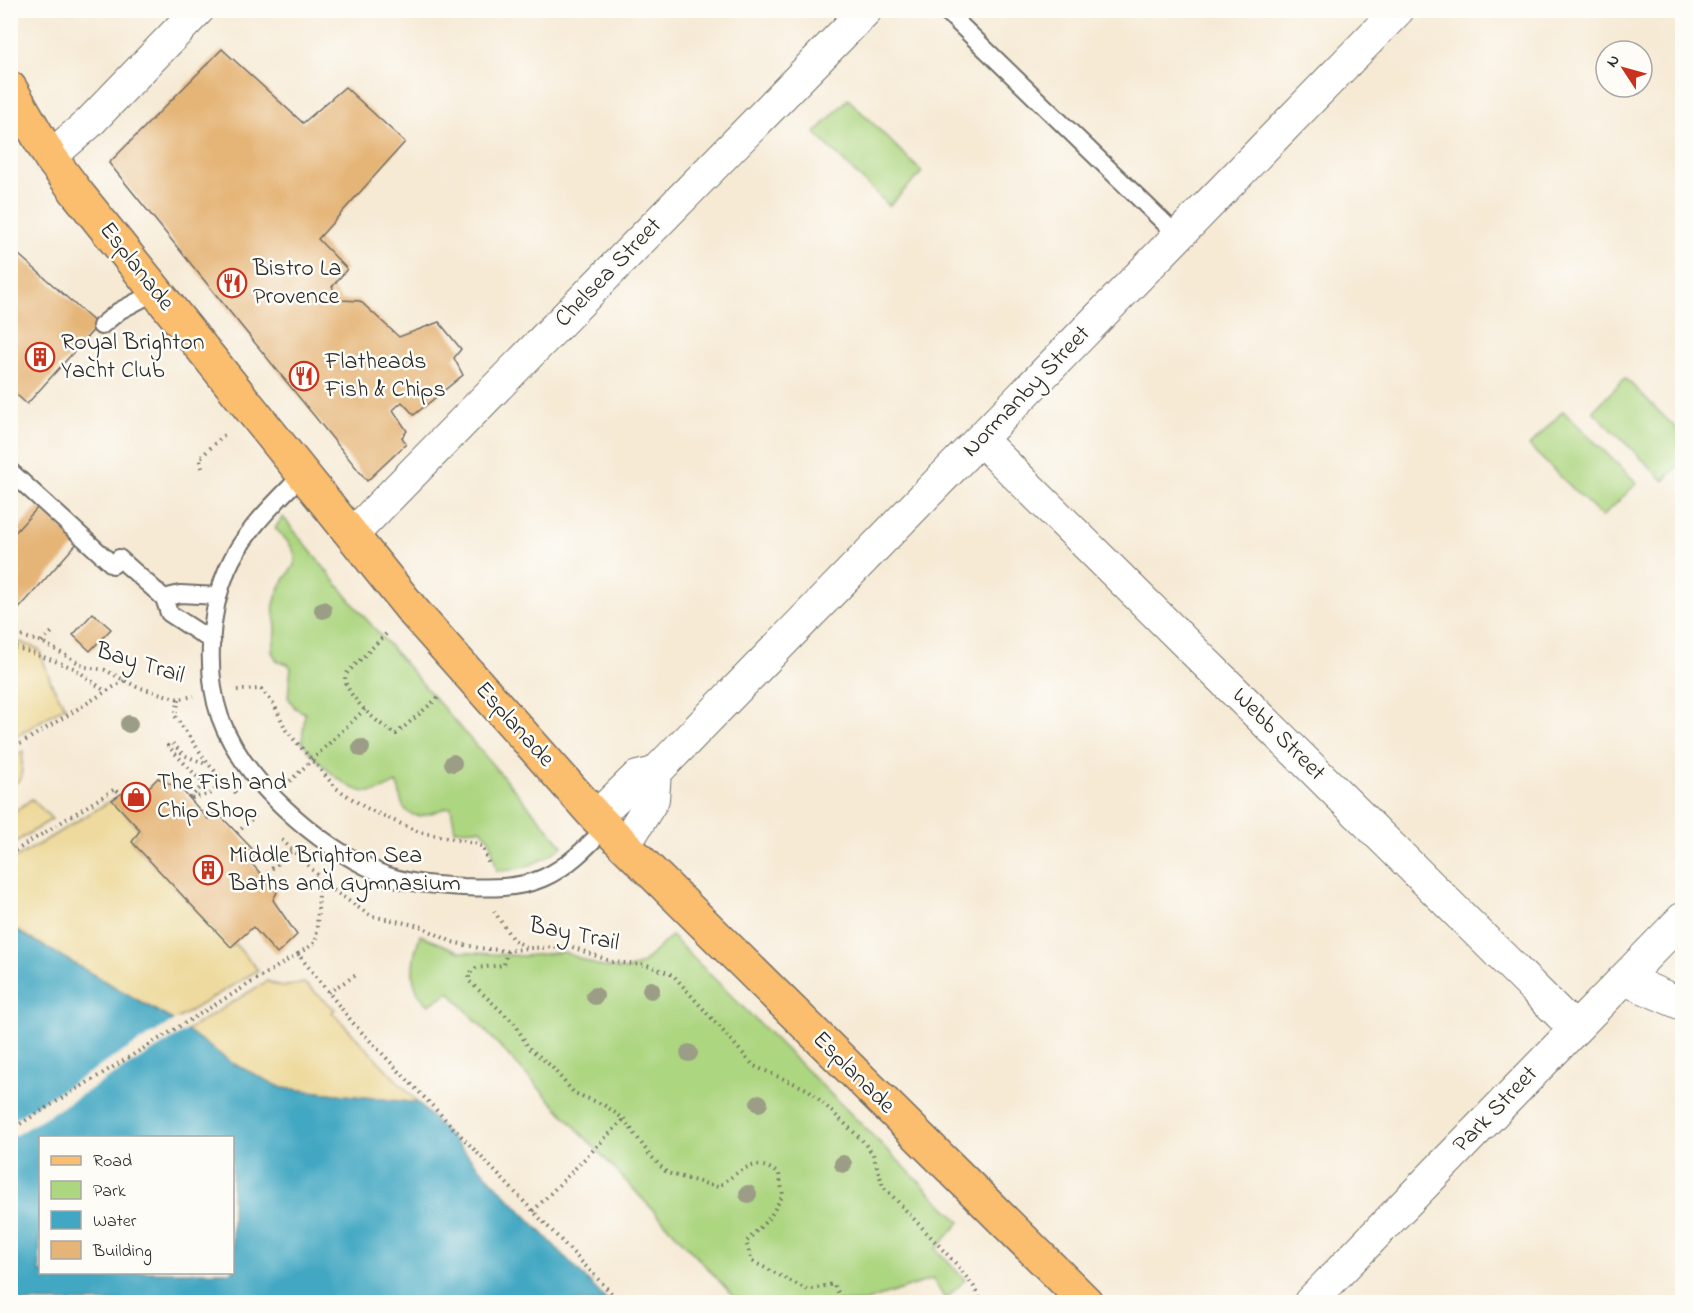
<svg xmlns="http://www.w3.org/2000/svg" width="1693" height="1313" viewBox="0 0 1693 1313" font-family="'Indie Flower',sans-serif">
<style>
.green{fill:#add681;stroke:#6c8056;stroke-width:1.5}
.sand{fill:#eeda9e;stroke:#8c8264;stroke-width:1.5}
.water{fill:#42a7c2;stroke:#366976;stroke-width:1.5;fill-rule:evenodd}
.pier{fill:#f6ead5}
.building{fill:#e5b578}
.lines{fill:none;stroke-linecap:round;stroke-linejoin:round}
.service-casing{stroke:#726e66;stroke-width:20}
.minor-casing{stroke:#726e66;stroke-width:34}
.primary-casing{stroke:#726e66;stroke-width:36}
.path{stroke:#726e66;stroke-width:4;stroke-dasharray:1.5 4.5;stroke-linecap:butt}
.service{stroke:#fff;stroke-width:16}
.minor{stroke:#fff;stroke-width:32}
.primary{stroke:#fbbd6e;stroke-width:33}
.tree{fill:#9c9d86}
.labels{text-anchor:middle;dominant-baseline:central;stroke-width:5;stroke-linejoin:round;paint-order:stroke}
.street-label{font-size:24px;fill:#2b2b2b;stroke:#fdfcf7}
.poi-label{font-size:24px;fill:#2b2b2b;stroke:#fdfcf7;text-anchor:start}
</style>
<rect width="100%" height="100%" fill="#fdfcf7"/>
<filter id="ink" filterUnits="userSpaceOnUse"><feTurbulence type="fractalNoise" baseFrequency=".0167" numOctaves="2"/><feDisplacementMap in="SourceGraphic" scale="12" xChannelSelector="R" yChannelSelector="G"/><feConvolveMatrix kernelMatrix="1 2 1 2 8 2 1 2 1" color-interpolation-filters="sRGB"/></filter>
<filter id="wash" filterUnits="userSpaceOnUse"><feTurbulence type="fractalNoise" baseFrequency=".008" numOctaves="4" result="noise"/><feDisplacementMap in="SourceGraphic" scale="24" xChannelSelector="R" yChannelSelector="G"/><feGaussianBlur stdDeviation="1.35" result="paint"/><feColorMatrix in="noise" values="0 0 0 0 0 0 0 0 0 0 0 0 0 0 0 0 0 1.4 0 .05"/><feComposite in="paint" operator="in"/></filter>
<g filter="url(#wash)">
<rect width="100%" height="100%" fill="#f6ead5"/>
<path class="green" d="M848,99l74,73 -33,34 -74,-73z
M1625,378l57,56v28l-18,19 -71,-70z
M1563,411l74,72 -35,34 -73,-71z
M283,517l72,89 208,240c-19,15 -42,25 -66,25l-7,-31 -9,-11 -26,1 -4,-23c-15,1 -36,20 -48,-1 -4,-8 -2,-16 -7,-23 -6,3 -14,8 -22,9 -25,4 -58,-32 -72,-50l3,-29 -10,-5 -7,-11 3,-30 -5,-4 -8,-1 -6,-10c1,-8 5,-16 4,-24 0,-8 -4,-15 -2,-23 8,-42 43,-36 1,-77z
M420,935l40,17 64,4 40,-4 35,14 28,4 16,-7 28,-27 289,286 -24,27 29,31 -20,19 -12,-20 -69,23h-125l-290,-310 -20,13c-23,-18 -17,-46 -9,-70z"/>
<path class="sand" d="M11,639l28,10 13,36 13,21 -54,34z
M23,751l-2,27 -10,10v-29z
M32,799l20,20 -41,26v-31z
M112,800l28,30 -8,12 99,105 4,-3 23,26 -84,51 -163,-94v-66z
M267,981l15,6 22,-4 31,26 -3,3 86,91 -136,-15 -50,-25 -45,-33z"/>
<path class="water" d="M10,927l164,94 58,42 50,25 136,15 190,199h-597zM40,1138h192v134h-192z"/>
<path class="pier" d="M176,1019l13,10 -178,109v-17z"/>
<g id="blocks">
<path class="building" d="M222,49l81,74 42,-36 60,55 -87,97 29,30 -15,18 9,13 19,1 39,36 40,-15 22,27 -7,9 9,17 -49,40 -12,-13 -9,8 14,21 -5,6 4,7 -39,37 -258,-318z
M10,247l88,78 -71,79 -17,-15z
M39,506l39,36 -62,70 -6,-5v-69z
M93,613l18,16 -21,22 -17,-16z
M158,778l24,12 26,29 8,-8 43,45 -7,8 25,28 -4,8 24,35 -20,19 -24,-27 -22,20 -99,-105 8,-12 -28,-30 12,-8 10,10z"/>
</g>
</g>
<g filter="url(#ink)">
<use href="#blocks" fill-opacity="0" stroke="#726e66" stroke-width="1.5"/>
<g class="lines">
<g class="service-casing">
<path id="service" d="M945,10l234,227
M101,326l18,-15 36,-19
M10,471l103,94
M302,475c-28,29 -59,57 -75,95 -18,43 -22,103 -7,147 23,64 97,128 158,155 27,12 56,13 85,15 26,1 55,2 80,-9 25,-11 44,-31 63,-51
M119,558l45,40 5,15 43,28
M164,598l16,-4 38,2"/>
</g>
<g class="minor-casing">
<path id="minor" d="M50,157l39,-34 109,-113
M981,440l594,589
M352,535l514,-525
M596,817l41,-40 18,-4 743,-763
M624,846l29,-47 2,-26
M1624,979l58,25
M1310,1302l372,-383"/>
</g>
<g class="primary-casing">
<path id="primary" d="M10,88l40,69 28,37 335,417 183,206 490,485"/>
</g>
<path class="path" d="M202,468l-2,-10 24,-23
M10,633l32,9 44,25 19,3 32,17 42,12 15,-3
M386,634l-40,40c-7,17 35,53 50,60l44,-38
M42,642l11,-11
M10,645l64,23 31,23
M237,690l24,-1 13,15 12,26 50,58 30,20 53,24 59,12 5,4 6,17
M179,699l-4,17 34,49 28,29
M10,750l115,-70
M290,781l75,-72
M190,798l14,-14 -36,-38 4,-3 12,12 24,10
M192,798l18,-4 14,-13
M237,833l20,-19
M282,840l51,50 38,26 49,10 32,16 27,6 28,3 21,-3
M10,854l105,-65 5,4
M263,877l29,-27
M320,878l-4,64 -18,12 55,69 267,279
M494,911l19,29 16,8 43,-1 41,15 34,3 26,10 81,91 55,24 52,49 12,15 10,32 76,81 15,20 7,15
M507,951l-3,14 -28,3 -7,6v7l46,43 13,23 23,19 23,27 30,12 20,14 25,35 18,19 51,14c22,-16 36,-32 61,-13l4,21 -13,22 -24,25 6,19 56,29 25,-6 11,18
M328,992l30,-18
M10,1130l288,-176
M533,1211l91,-92"/>
<use href="#service" class="service"/>
<use href="#minor" class="minor"/>
<use href="#primary" class="primary"/>
</g>
<g class="tree">
<circle cx="323" cy="610" r="9"/>
<circle cx="129" cy="724" r="9"/>
<circle cx="361" cy="748" r="9"/>
<circle cx="453" cy="763" r="9"/>
<circle cx="651" cy="990" r="9"/>
<circle cx="595" cy="996" r="9"/>
<circle cx="689" cy="1053" r="9"/>
<circle cx="759" cy="1103" r="9"/>
<circle cx="843" cy="1164" r="9"/>
<circle cx="748" cy="1194" r="9"/>
</g>
</g>
<defs>
<g id="restaurant-ring" transform="scale(1.5)"><circle r="9.5" fill="#fdfcf7" stroke="#c8321e" stroke-width="1.5"/><path d="M-5-6h1v4h1v-4h1v4h1v-4h1v5L-1.5 .5V6h-2V.5L-5-1ZM5-6V6H3V1.5H1.5Q1.5-4 5-6Z" fill="#c8321e"/></g>
<g id="building-ring" transform="scale(1.5)"><circle r="9.5" fill="#fdfcf7" stroke="#c8321e" stroke-width="1.5"/><path d="M-4-6H4V6H1V3H-1V6H-4ZM-2.5-4.3h1.7v1.8h-1.7ZM.8-4.3h1.7v1.8H.8ZM-2.5-1h1.7V.8h-1.7ZM.8-1h1.7V.8H.8Z" fill="#c8321e"/></g>
<g id="shop-ring" transform="scale(1.5)"><circle r="9.5" fill="#fdfcf7" stroke="#c8321e" stroke-width="1.5"/><path d="M-5-2.5h2.3a2.7 3.5 0 0 1 5.4 0H5L5.5 6h-11ZM-1.5-2.5h3a1.5 2.3 0 0 0-3 0Z" fill="#c8321e"/></g>
</defs>
<g fill-rule="evenodd">
<use href="#restaurant-ring" x="232" y="283"/>
<use href="#building-ring" x="40" y="357"/>
<use href="#restaurant-ring" x="304" y="376"/>
<use href="#shop-ring" x="136" y="797"/>
<use href="#building-ring" x="208" y="870"/>
</g>
<g class="labels">
<g class="street-label">
<text transform="translate(136 267) rotate(52)">Esplanade</text>
<text transform="translate(609 273) rotate(-46)">Chelsea Street</text>
<text transform="translate(1027 392) rotate(-46)">Normanby Street</text>
<text transform="translate(140 664) rotate(17)">Bay Trail</text>
<text transform="translate(514 725) rotate(48)">Esplanade</text>
<text transform="translate(1278 735) rotate(45)">Webb Street</text>
<text transform="translate(574 935) rotate(12)">Bay Trail</text>
<text transform="translate(853 1073) rotate(45)">Esplanade</text>
<text transform="translate(1496 1110) rotate(-46)">Park Street</text>
</g>
<g class="poi-label">
<text x="253" y="269">Bistro La<tspan x="253" dy="28">Provence</tspan></text>
<text x="61" y="343">Royal Brighton<tspan x="61" dy="28">Yacht Club</tspan></text>
<text x="325" y="362">Flatheads<tspan x="325" dy="28">Fish &amp; Chips</tspan></text>
<text x="157" y="783">The Fish and<tspan x="157" dy="28">Chip Shop</tspan></text>
<text x="229" y="856">Middle Brighton Sea<tspan x="229" dy="28">Baths and Gymnasium</tspan></text>
</g>
</g>
<rect width="1693" height="1313" fill="none" stroke="#fdfcf7" stroke-width="36"/>
<rect x="39" y="1136" width="195" height="138" fill="#fdfcf7" stroke="#a9a8a5" stroke-width="1.5"/>
<rect x="51" y="1156" width="30" height="9" fill="#fbbd6e" stroke="#a9a8a5" stroke-width="1.5"/>
<text x="93" y="1166" font-size="18" fill="#2b2b2b">Road</text>
<rect x="51" y="1181" width="30" height="18" fill="#add681" stroke="#a9a8a5" stroke-width="1.5"/>
<text x="93" y="1196" font-size="18" fill="#2b2b2b">Park</text>
<rect x="51" y="1211" width="30" height="18" fill="#42a7c2" stroke="#a9a8a5" stroke-width="1.5"/>
<text x="93" y="1226" font-size="18" fill="#2b2b2b">Water</text>
<rect x="51" y="1241" width="30" height="18" fill="#e5b578" stroke="#a9a8a5" stroke-width="1.5"/>
<text x="93" y="1256" font-size="18" fill="#2b2b2b">Building</text>
<g transform="translate(1624 69) rotate(306)"><circle r="28" fill="#fdfcf7" stroke="#a9a8a5" stroke-width="1.5"/>
<path d="M0-4.5L10 22L0 15L-10 22Z" fill="#c8321e"/>
<text y="-9" font-size="16" font-weight="bold" text-anchor="middle" fill="#2b2b2b">N</text>
</g>
</svg>
